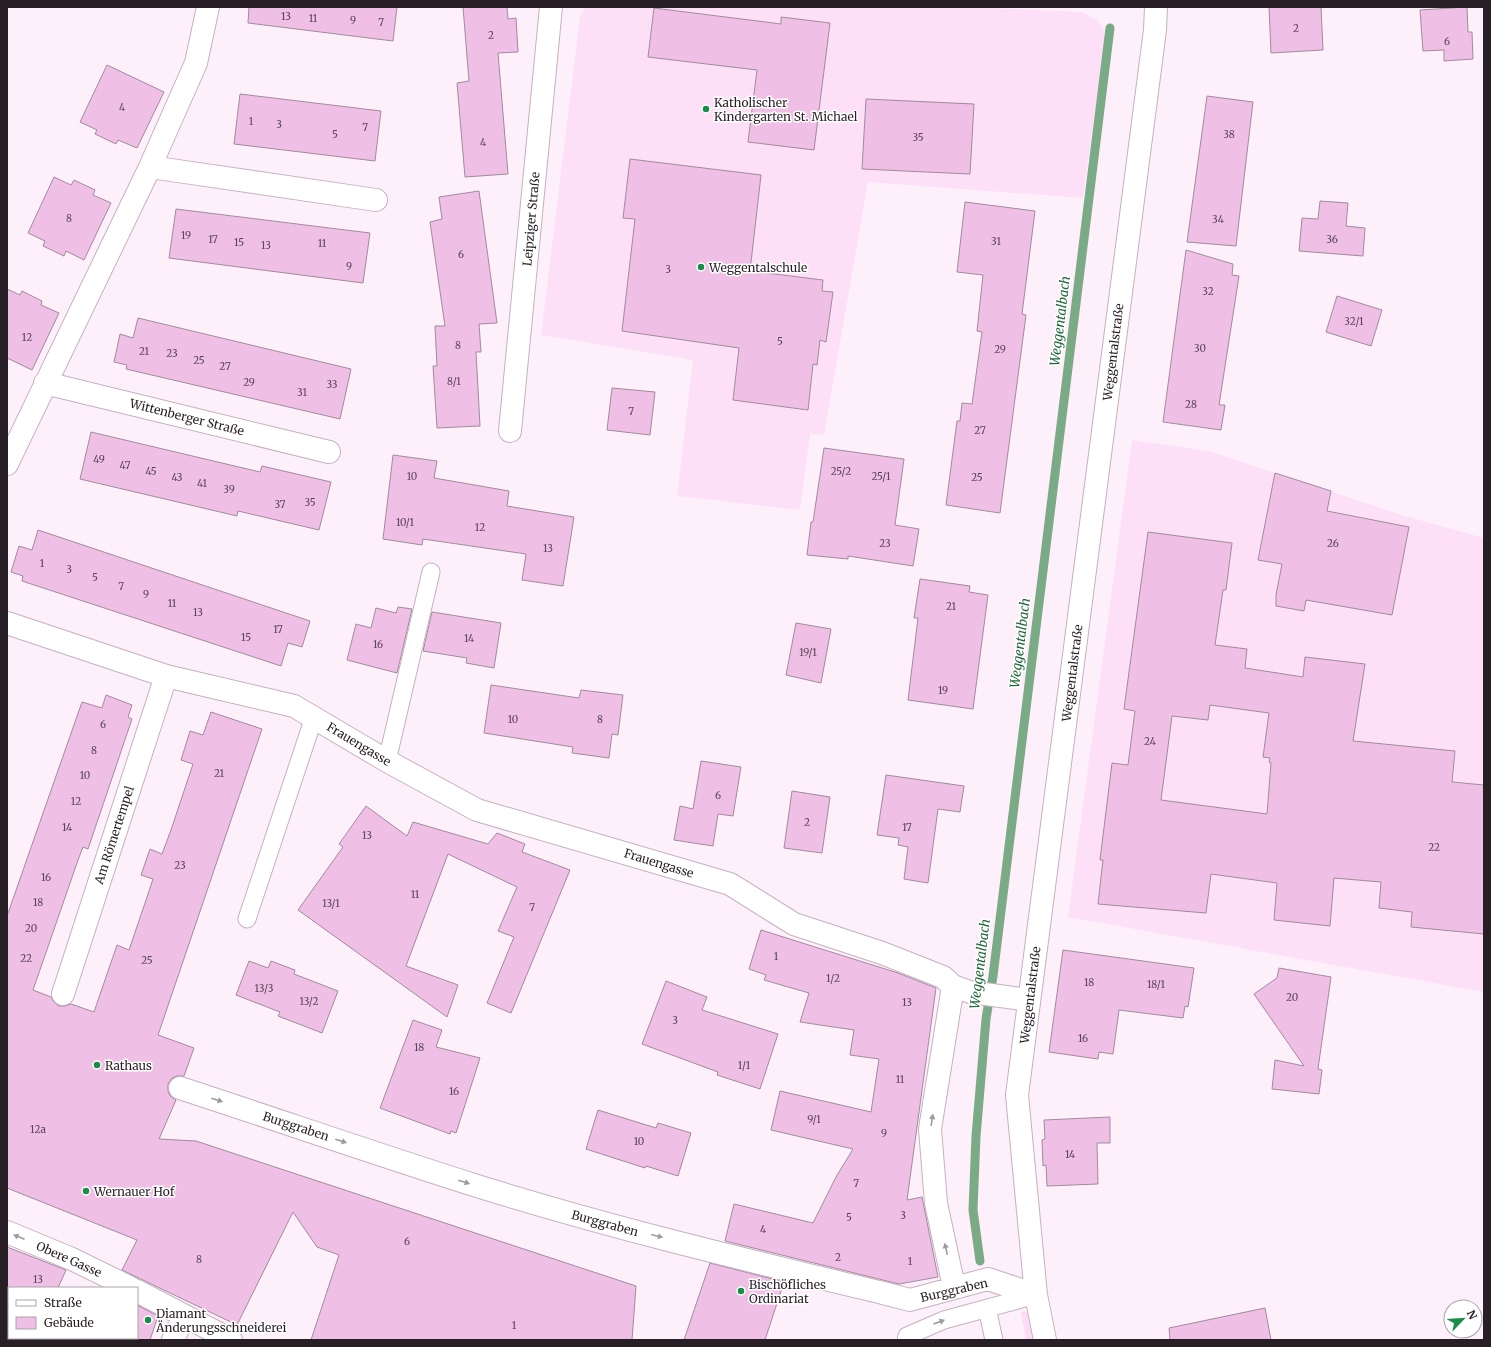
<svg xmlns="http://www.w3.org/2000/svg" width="1491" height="1347" viewBox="0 0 1491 1347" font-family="Merriweather,serif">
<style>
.built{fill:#fde0f7}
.green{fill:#fbdcf4}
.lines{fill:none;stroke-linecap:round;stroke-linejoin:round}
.stream{stroke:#7bab86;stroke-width:9}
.building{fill:#f0bfe6;stroke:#a08b9b;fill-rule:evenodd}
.lane-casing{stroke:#c6b0c1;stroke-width:19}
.street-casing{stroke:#c6b0c1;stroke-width:24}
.lane{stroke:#fff;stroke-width:17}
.street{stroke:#fff;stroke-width:22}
.oneway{fill:#9e9a9d}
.poi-dot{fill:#198e49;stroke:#fff;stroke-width:1.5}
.labels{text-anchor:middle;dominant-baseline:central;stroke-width:3;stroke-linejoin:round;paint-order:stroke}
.number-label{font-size:10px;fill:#5a4756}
.poi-label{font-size:12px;fill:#281f26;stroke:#fff;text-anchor:start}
.street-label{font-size:12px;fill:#281f26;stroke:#fff}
.water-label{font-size:13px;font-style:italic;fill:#1e6738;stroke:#fff}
</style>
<rect width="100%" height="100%" fill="#fef0fa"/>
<path class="built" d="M585,7h384l114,5 15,9 6,9 1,9 -22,159 -215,-16 -44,253 -14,-1 -10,76 -123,-14 16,-136 -152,-25 39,-318z
M1132,440l77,11 196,65 79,22v454l-416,-75z"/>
<path class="green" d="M1028,1311l5,29h-7l-5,-28z"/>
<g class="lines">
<path class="stream" d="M980,1261l-7,-51 3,-74 10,-117 7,-43 117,-948"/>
</g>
<path class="building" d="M249,7h148l-4,34 -145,-18z
M463,7h44l1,12 8,-1 2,34 -20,1 10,121 -43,3 -8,-94 12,-2z
M1269,7h52l2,43 -52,3z
M1467,7l1,25h4l1,27 -29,2v-11l-21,1 -3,-41z
M654,8l127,16v-7l49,6 -16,127 -66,-8 9,-72 -109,-13z
M107,65l57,27 -27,56 -19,-8 -2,4 -21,-10 2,-4 -17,-8z
M240,94l141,17 -6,50 -141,-17z
M1207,96l46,6 -17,144 -49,-4z
M866,99l108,5 -4,70 -108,-5z
M630,159l131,16 -11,96 73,9 -1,11 11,1 -7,50 -6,-2 -3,25 -4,-1 -5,46 -75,-10 6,-52 -117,-17 13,-112 -12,-1z
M54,177l17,8 3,-5 21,10 -2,5 18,8 -27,57 -18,-9 -2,5 -21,-10 2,-5 -17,-8z
M479,191l18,132 -18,1 2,28h-5l4,74 -43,2 -4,-62h4l-2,-40h10l-15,-104 12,-3 -3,-22z
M1320,201l28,2 -2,23 19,2 -2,28 -64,-5 3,-33 16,1z
M965,202l70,9 -13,103 4,1 -26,198 -54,-8 11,-84h3l2,-18 10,1 10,-72 -5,-1 6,-56 -26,-3z
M176,209l194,24 -7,50 -194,-25z
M1186,250l47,14 -1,11 7,1 -20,129h6l-4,25 -58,-8z
M7,289l13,6 2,-4 20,10 -1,4 18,8 -27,57 -25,-12z
M1337,296l45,14 -11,36 -45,-14z
M138,318l213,51 -11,50 -214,-50 1,-4 -13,-3 6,-28 13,4z
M612,388l43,4 -5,43 -43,-5z
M91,432l169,40 2,-6 69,16 -12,48 -81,-19 -1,5 -157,-37z
M824,448l80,11 -9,66 24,4 -6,37 -65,-10v3l-41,-4 4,-33h2z
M393,455l44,6 -3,17 75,13 -2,15 67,11 -11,69 -41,-6 4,-26 -103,-15 -1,6 -39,-6z
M1275,473l56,18 -4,20 82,16 -17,88 -86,-15 -2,11 -28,-5v-11l6,-31 -24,-4z
M38,530l272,91 -8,26 -14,-4 -7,23 -259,-85 1,-5 -12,-4 8,-26 13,4z
M1148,532l84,11 -6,47h-3l-8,55 32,4 -2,19 58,9 2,-20 60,7 -12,77 102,10 -3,31 32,3v149l-73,-7 1,-15 -33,-4 2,-26 -47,-4 -4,48 -56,-6 3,-37 -66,-9 -5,39 -108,-9 5,-44h-3l12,-97 16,2 7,-54 -11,-2zM1210,705l59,8 -6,44 7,1 -1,4 2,1 -4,51 -106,-14 11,-84 36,4z
M920,579l50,7 -1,6 19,3 -15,114 -65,-9 10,-82h-4z
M398,607l14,2 -15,64 -50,-13 9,-36 15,4 5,-20 20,5z
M432,612l69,11 -7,45 -28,-5 1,-5 -44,-7z
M796,623l35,6 -10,54 -35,-8z
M491,685l88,13 2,-8 42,5 -5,40 -6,-1 -3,24 -37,-5 1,-6 -89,-14z
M106,695l26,10 -4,12 4,2 -44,130 -5,-2 -5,13 -45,130 18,7 3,5 5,4h6l6,-2 23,8 23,-67 12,5 16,-47 8,-24 -12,-4 9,-26 12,5 9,-24 22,-66 -12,-4 9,-29 13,4 8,-23 51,17 -104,306 36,13 -10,28h-7l-5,2 -4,6v7l2,5 6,4 -17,39 37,2 440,145 -4,54h-321l28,-85 -22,-8 -24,-35 -56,113 -115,-55 15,-30 -130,-52v-272l75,-214 20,6z
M701,761l40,6 -8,49 -15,-2 -5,32 -39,-6 6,-34 13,3z
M886,775l78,11 -4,26 -22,-3 -10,74 -24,-4 4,-32 -10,-2 1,-7 -22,-3z
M792,791l38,6 -8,56 -38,-5z
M366,806l41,30 6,-14 75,22 9,-11 28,11 -3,8 48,18 -59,143 -24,-10 27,-66 -16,-6 19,-44 -69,-33 -42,112 52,19 -11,32 -149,-107 45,-63 -4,-3z
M761,930l137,43 38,15 -29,212 15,-3 16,80 -39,7 -174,-43 9,-37 79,19 23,-46 17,-28 -82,-19 9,-39 91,21 8,-53 -29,-4 4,-25 -54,-8 9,-29 -45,-13 2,-5 -17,-6z
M1063,950l131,18 -6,39 -3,-1 -2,12 -64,-8 -6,44 -14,-2 -1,7 -49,-7z
M249,961l19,7 3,-7 24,9 -1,4 44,17 -16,42 -44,-17 2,-4 -44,-17z
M1279,968l52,9 -13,92 4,1 -3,24 -47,-5 3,-29 29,6 -50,-72 23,-16z
M666,981l41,16 -5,13 76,24 -18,55 -43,-14 1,-3 -76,-28z
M413,1020l29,10 -6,17 44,11 -24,75 -5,-2 -1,3 -70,-26z
M598,1110l58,18 2,-5 33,10 -13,43 -32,-10 -1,2 -59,-19z
M1110,1117v26h-13l1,41 -51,2 -1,-21 -3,1 -1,-26 3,-1 -1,-19z
M7,1247l59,23 -8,18h-51z
M710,1263l74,19 -19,58h-81z
M137,1305l21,11 -8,24h-13z
M1265,1308l6,32h-101l-1,-12z"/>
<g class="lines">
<g class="lane-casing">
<path id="lane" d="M387,761l44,-189
M247,919l67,-202
M987,1308l7,32
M906,1340l1,-4 37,-16 92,-25"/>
</g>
<g class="street-casing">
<path id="street" d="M150,167l226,33
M45,383l284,69
M510,431l41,-424
M7,464l143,-297 46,-104 12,-56
M7,623l159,53 128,30 93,55 90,49 253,74 64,40 88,29 61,24 10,9 17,6 59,8
M953,986l-23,143 6,74 18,84
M63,994l103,-318
M180,1088c98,32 196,66 294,97 134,42 272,75 409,108l27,7 78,-21 48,16
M7,1232l65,27 59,29
M137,1291l94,49
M173,1340l11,-24
M1045,1340l-9,-45 -19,-200 138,-1065 1,-23"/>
</g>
<use href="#lane" class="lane"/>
<use href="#street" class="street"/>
</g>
<defs><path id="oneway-solid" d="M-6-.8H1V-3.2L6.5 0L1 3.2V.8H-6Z"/></defs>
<g class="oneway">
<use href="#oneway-solid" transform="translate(217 1100) rotate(18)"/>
<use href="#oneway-solid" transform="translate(932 1120) rotate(-81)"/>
<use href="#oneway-solid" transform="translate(341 1141) rotate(18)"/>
<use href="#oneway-solid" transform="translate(464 1182) rotate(18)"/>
<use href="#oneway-solid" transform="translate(657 1236) rotate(14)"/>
<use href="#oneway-solid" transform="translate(19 1237) rotate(-157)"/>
<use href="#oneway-solid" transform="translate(946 1249) rotate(-102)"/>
<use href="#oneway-solid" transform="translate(939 1322) rotate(-20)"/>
</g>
<g class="poi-dot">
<circle cx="706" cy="109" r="4"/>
<circle cx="701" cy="267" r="4"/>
<circle cx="97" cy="1065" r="4"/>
<circle cx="86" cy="1191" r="4"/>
<circle cx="741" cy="1291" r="4"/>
<circle cx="148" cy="1320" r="4"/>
</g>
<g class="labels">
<g class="number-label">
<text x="286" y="16">13</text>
<text x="313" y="18">11</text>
<text x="353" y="20">9</text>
<text x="381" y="22">7</text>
<text x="1296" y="28">2</text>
<text x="491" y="35">2</text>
<text x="1447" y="41">6</text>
<text x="122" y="107">4</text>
<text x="251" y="121">1</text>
<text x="279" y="124">3</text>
<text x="365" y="127">7</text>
<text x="335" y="134">5</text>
<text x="1229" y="134">38</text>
<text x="918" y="137">35</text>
<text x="483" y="142">4</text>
<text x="69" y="218">8</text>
<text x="1218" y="219">34</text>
<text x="186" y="235">19</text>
<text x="213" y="239">17</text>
<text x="1332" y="239">36</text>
<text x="996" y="241">31</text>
<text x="239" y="242">15</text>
<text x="322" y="243">11</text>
<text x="266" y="245">13</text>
<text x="461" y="254">6</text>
<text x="349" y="266">9</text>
<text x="668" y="269">3</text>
<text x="1208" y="291">32</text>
<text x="1354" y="321">32/1</text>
<text x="27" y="337">12</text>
<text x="780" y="341">5</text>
<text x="458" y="345">8</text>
<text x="1200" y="348">30</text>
<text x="1000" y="349">29</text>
<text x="144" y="351">21</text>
<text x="172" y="353">23</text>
<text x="199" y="360">25</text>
<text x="225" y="366">27</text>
<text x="454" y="381">8/1</text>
<text x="249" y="382">29</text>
<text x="332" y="384">33</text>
<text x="302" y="392">31</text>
<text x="1191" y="404">28</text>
<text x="631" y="411">7</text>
<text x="980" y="430">27</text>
<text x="99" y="459">49</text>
<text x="125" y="465">47</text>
<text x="151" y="471">45</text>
<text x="841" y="471">25/2</text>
<text x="412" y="476">10</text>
<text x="881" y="476">25/1</text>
<text x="177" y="477">43</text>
<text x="977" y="477">25</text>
<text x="202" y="483">41</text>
<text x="229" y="489">39</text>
<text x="310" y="502">35</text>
<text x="280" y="504">37</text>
<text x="405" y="522">10/1</text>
<text x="480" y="527">12</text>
<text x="885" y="543">23</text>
<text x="1333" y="543">26</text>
<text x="548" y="548">13</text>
<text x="42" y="563">1</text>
<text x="69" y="569">3</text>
<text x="95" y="577">5</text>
<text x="121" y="586">7</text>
<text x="146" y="594">9</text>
<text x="172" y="603">11</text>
<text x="951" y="606">21</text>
<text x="198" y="612">13</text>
<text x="278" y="629">17</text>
<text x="246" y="637">15</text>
<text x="469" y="638">14</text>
<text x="378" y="644">16</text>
<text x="808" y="652">19/1</text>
<text x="943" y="690">19</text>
<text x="513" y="719">10</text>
<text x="600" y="719">8</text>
<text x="103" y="724">6</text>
<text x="1150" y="741">24</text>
<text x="94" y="750">8</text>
<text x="219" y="773">21</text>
<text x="85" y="775">10</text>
<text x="718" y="795">6</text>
<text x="76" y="801">12</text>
<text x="807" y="822">2</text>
<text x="67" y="827">14</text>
<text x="907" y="827">17</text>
<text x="367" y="835">13</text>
<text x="1434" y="847">22</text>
<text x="180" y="865">23</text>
<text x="46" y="877">16</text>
<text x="415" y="894">11</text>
<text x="38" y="902">18</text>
<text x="331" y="903">13/1</text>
<text x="532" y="907">7</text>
<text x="31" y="928">20</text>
<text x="776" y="956">1</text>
<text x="26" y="958">22</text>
<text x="147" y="960">25</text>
<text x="833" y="978">1/2</text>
<text x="1089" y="982">18</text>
<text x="1156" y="984">18/1</text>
<text x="264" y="988">13/3</text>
<text x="1292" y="997">20</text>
<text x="309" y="1001">13/2</text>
<text x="907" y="1002">13</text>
<text x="675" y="1020">3</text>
<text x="1083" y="1038">16</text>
<text x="419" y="1047">18</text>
<text x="744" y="1065">1/1</text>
<text x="900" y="1079">11</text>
<text x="454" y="1091">16</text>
<text x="814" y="1119">9/1</text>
<text x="38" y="1129">12a</text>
<text x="884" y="1133">9</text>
<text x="639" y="1141">10</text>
<text x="1070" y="1154">14</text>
<text x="856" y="1183">7</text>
<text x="903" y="1215">3</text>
<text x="849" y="1217">5</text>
<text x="763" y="1229">4</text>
<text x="407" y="1241">6</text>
<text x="838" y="1257">2</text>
<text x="199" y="1259">8</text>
<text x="910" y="1261">1</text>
<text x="38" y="1279">13</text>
<text x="514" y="1325">1</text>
</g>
<g class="poi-label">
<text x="714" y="102">Katholischer<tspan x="714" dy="14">Kindergarten St. Michael</tspan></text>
<text x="709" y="267">Weggentalschule</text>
<text x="105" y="1065">Rathaus</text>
<text x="94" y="1191">Wernauer Hof</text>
<text x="749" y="1284">Bischöfliches<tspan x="749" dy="14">Ordinariat</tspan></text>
<text x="156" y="1313">Diamant<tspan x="156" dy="14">Änderungsschneiderei</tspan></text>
</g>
<g class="street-label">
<text transform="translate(531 219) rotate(-85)">Leipziger Straße</text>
<text transform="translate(1113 352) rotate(-83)">Weggentalstraße</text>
<text transform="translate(187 417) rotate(14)">Wittenberger Straße</text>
<text transform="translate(1072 673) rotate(-83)">Weggentalstraße</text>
<text transform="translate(359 744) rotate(31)">Frauengasse</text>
<text transform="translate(114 835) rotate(-72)">Am Römertempel</text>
<text transform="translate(659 863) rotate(17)">Frauengasse</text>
<text transform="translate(1030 995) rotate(-83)">Weggentalstraße</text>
<text transform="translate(296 1126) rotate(18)">Burggraben</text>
<text transform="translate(605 1223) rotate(15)">Burggraben</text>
<text transform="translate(69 1259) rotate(24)">Obere Gasse</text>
<text transform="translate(954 1290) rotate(-13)">Burggraben</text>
</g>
<g class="water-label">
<text transform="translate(1060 321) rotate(-83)">Weggentalbach</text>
<text transform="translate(1020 643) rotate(-83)">Weggentalbach</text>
<text transform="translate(980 964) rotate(-83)">Weggentalbach</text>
</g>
</g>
<rect width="1491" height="1347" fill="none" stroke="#281f26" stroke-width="16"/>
<rect x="8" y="1287" width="130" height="52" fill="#ffffff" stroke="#a9a5a8"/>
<rect x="16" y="1300" width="20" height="6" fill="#ffffff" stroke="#a9a5a8"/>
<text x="44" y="1307" font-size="12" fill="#281f26">Straße</text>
<rect x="16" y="1317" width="20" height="12" fill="#f0bfe6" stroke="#a9a5a8"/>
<text x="44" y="1327" font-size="12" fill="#281f26">Gebäude</text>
<g transform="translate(1463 1319) rotate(65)"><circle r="19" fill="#ffffff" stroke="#a9a5a8"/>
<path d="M0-3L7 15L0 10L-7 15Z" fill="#198e49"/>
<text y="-6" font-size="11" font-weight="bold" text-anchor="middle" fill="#281f26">N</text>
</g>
</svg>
